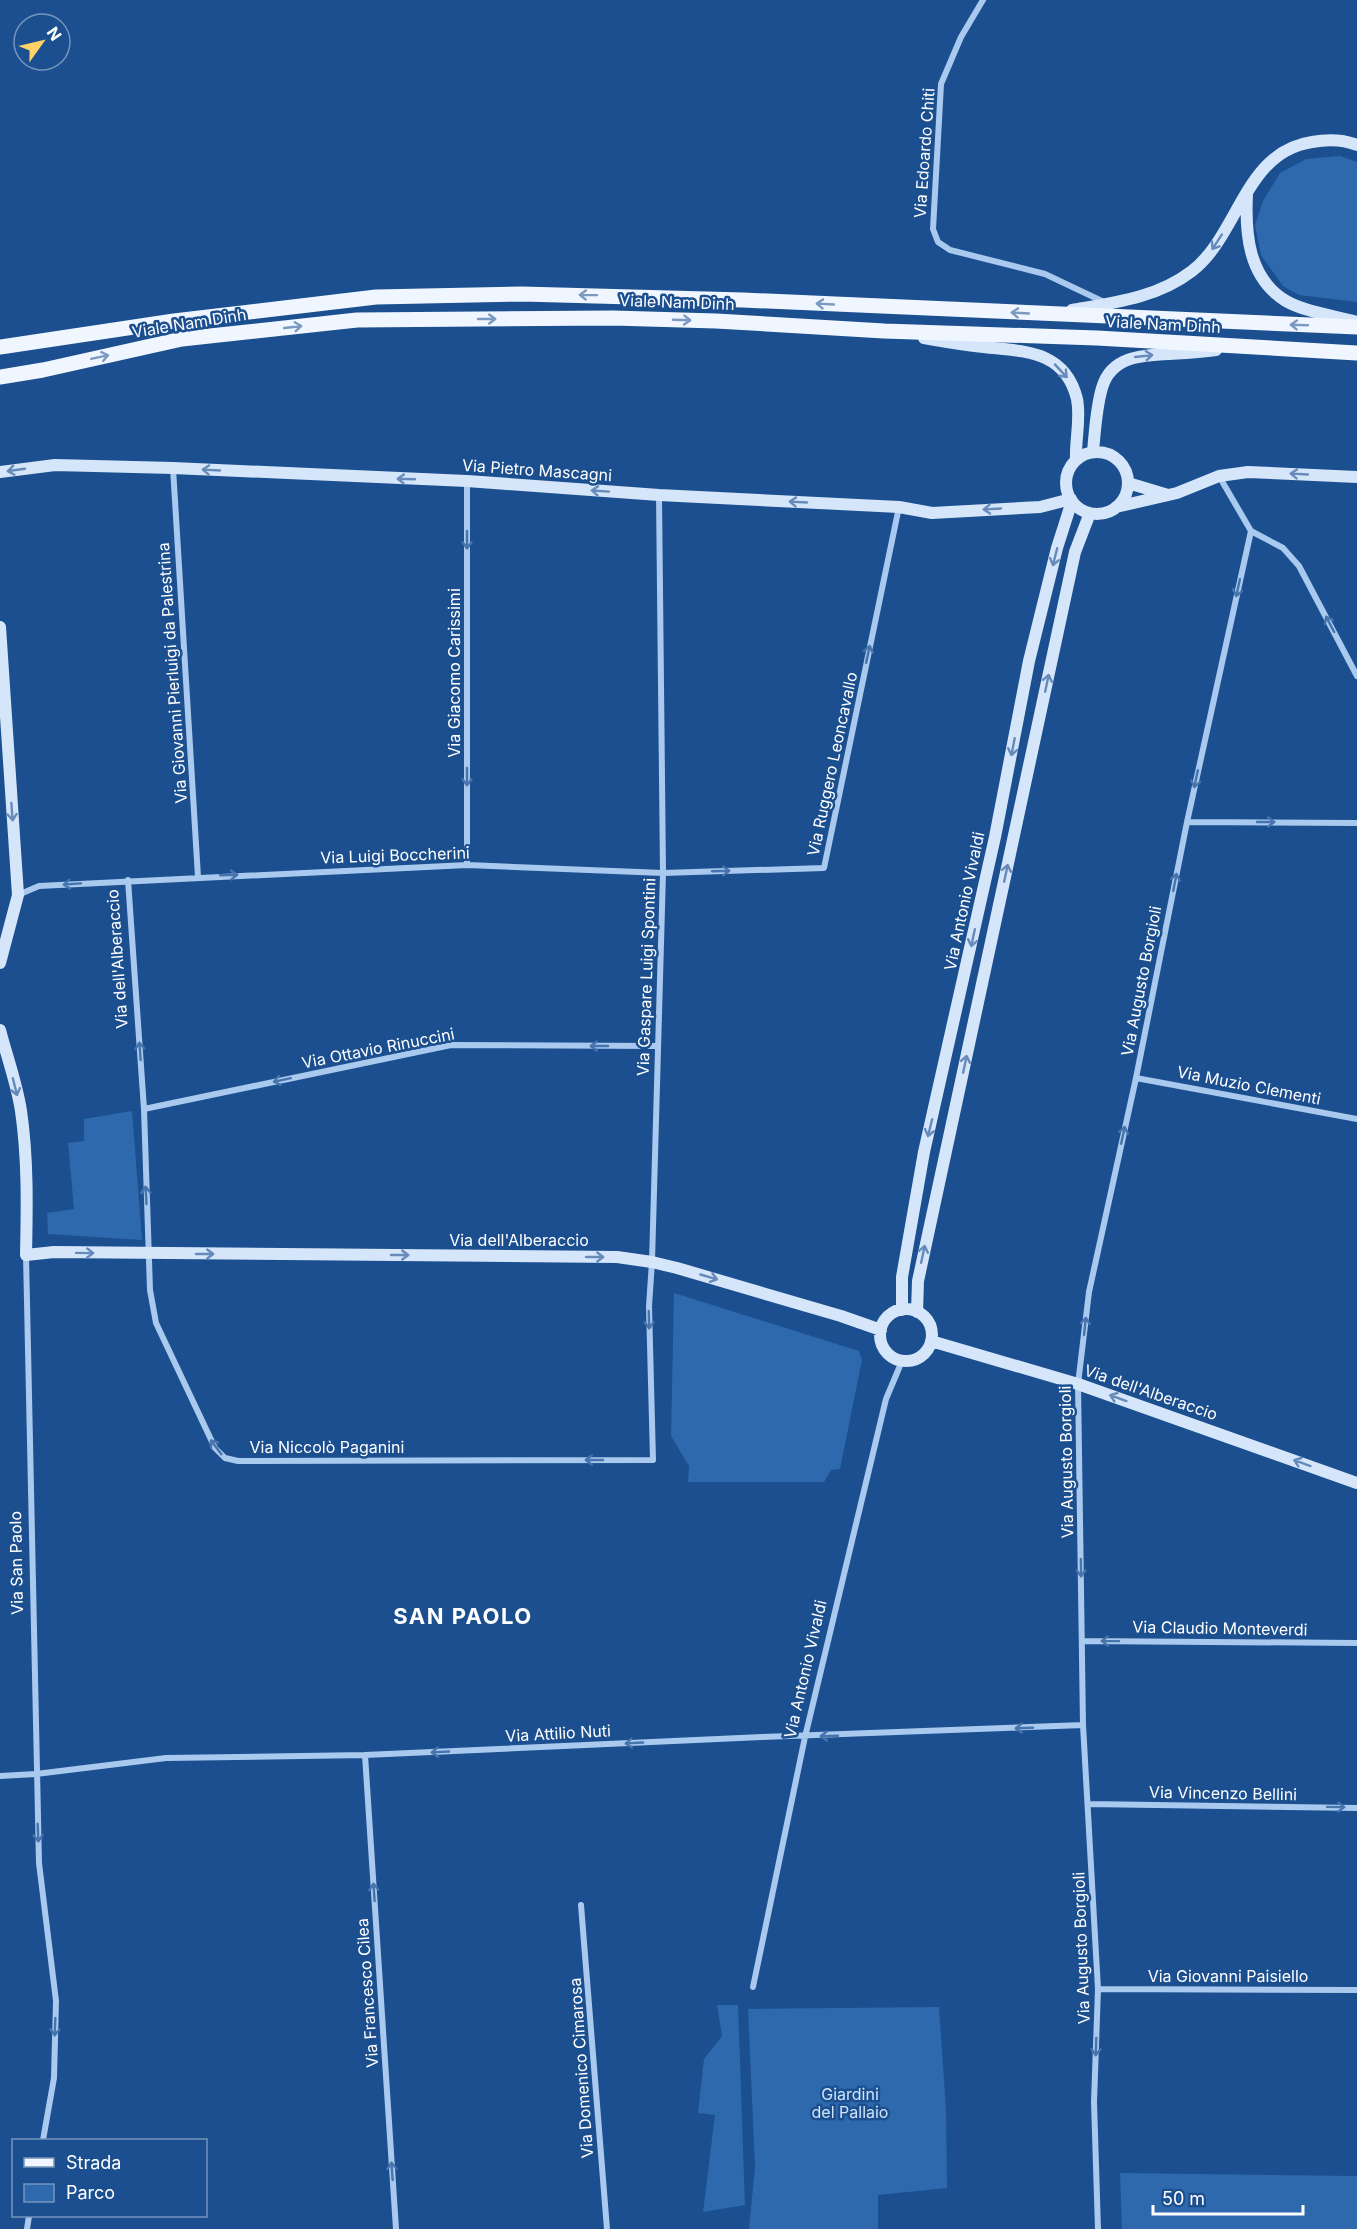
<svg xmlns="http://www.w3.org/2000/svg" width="1357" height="2229" viewBox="0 0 1357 2229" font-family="Inter,sans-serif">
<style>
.green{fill:#2e69ad}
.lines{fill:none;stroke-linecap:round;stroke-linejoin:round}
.street{stroke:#a9c9ee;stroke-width:6}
.secondary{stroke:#d6e6fa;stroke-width:12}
.primary{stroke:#f0f6ff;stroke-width:15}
.oneway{stroke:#668bba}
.oneway2{stroke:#7b9ac1}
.oneway3{stroke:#4674ac}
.labels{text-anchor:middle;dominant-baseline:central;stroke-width:5;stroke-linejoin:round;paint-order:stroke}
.street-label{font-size:16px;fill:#fff;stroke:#1b4f8f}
.park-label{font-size:16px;fill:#cfe3fa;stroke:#1b4f8f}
.district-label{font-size:22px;font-weight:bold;letter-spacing:1.5px;fill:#fff;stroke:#1b4f8f}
</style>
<rect width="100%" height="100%" fill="#1b4f8f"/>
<path class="green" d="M1340,156l17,6v140l-58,-7 -16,-9 -22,-31 -6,-30 8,-24 17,-28 26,-14z
M132,1111l10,129 -94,-6 -1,-21 27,-4 -6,-66 16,-2v-22z
M674,1293l185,58 3,9 -22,109 -9,1 -7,12h-136l1,-16 -18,-30z
M717,2005h21l7,200 -42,7 12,-97 -17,-2 6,-54 18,-23z
M939,2007l7,102 1,79 -69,7v34h-129l6,-63 -7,-157z
M1120,2173l237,3v53h-235z"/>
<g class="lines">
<path class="street" d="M983,0l-22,37 -20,47 -8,145 5,13 12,8 95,24 59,28
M173,468l25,409
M1219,476l32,55
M467,481v384
M1251,531l32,17 16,18 58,110
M1187,822l170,1
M128,880l16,229 6,181 6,33 59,125 10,10 13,3 415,-1 -4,-154 3,-44 11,-389 -4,-378
M18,895l21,-9 428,-21 196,8 161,-5 75,-361
M1136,1078l221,41
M144,1109l307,-64 207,1
M26,1255l13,608 17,138 -2,77 -11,62
M1083,1641l274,2
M365,1755l31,474
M0,1776l36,-2 130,-16 199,-3 397,-18 321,-12
M1088,1804l269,4
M581,1905l26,324
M753,1987l52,-250 81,-338 16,-38
M1098,1989l259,1
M27,2229l2,-13
M1098,2229l-4,-127 4,-113 -15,-264 -5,-341 11,-92 47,-214 51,-256 64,-291"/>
<path class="secondary" d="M1247,194c-2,39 1,84 39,107 19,11 50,15 71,21
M1072,310c41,-7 85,-12 120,-39 47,-36 52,-119 120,-129 16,-3 30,-3 45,3
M924,338c17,3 34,6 51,8 42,6 89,0 102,53 4,20 -2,41 -1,61
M1093,452c2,-21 3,-44 9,-64 9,-32 41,-33 68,-34 15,-1 31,-2 46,-4
M1066 483a31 31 0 1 1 62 0a31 31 0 1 1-62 0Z
M0,472l55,-7 118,3 294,13 192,14 240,12 33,6 108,-6 31,-8
M1128,483l40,12
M1116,507l61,-14 42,-17 29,-4 109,5
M0,627l18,268 -18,68
M0,1030c7,27 17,54 21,81 7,48 6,96 5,144l28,-3 563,5 35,5 25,6 164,48 40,14
M880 1335a26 26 0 1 1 52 0a26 26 0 1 1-52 0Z
M902,1310v-33l22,-125 71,-315 34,-176 28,-113 15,-47
M917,1312l1,-31 157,-729 15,-39
M931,1341l147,43 279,99"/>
<path class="primary" d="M0,347l174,-26 202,-24 146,-3 221,6 614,27
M0,377l43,-7 139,-31 175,-19 256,-2 103,3 168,10 213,7 260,15"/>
</g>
<defs><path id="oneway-shaft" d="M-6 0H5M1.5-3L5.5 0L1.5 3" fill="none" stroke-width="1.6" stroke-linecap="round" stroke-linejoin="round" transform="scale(1.5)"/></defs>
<g class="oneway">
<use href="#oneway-shaft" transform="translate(1217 242) rotate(123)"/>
<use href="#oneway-shaft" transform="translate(1144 356) rotate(-6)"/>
<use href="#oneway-shaft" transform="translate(1061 371) rotate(47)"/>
<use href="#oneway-shaft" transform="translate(16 470) rotate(172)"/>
<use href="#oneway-shaft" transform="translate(211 470) rotate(-177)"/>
<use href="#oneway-shaft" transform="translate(1299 474) rotate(-177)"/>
<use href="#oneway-shaft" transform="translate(406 479) rotate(-178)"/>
<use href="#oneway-shaft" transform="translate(600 491) rotate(-176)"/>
<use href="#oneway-shaft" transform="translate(798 502) rotate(-177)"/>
<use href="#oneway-shaft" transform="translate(992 509) rotate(177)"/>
<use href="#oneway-shaft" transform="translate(1055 557) rotate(104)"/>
<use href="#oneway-shaft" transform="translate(1047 683) rotate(-78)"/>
<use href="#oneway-shaft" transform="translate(1013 747) rotate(101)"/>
<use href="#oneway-shaft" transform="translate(12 812) rotate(86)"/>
<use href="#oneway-shaft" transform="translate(1006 873) rotate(-78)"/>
<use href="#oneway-shaft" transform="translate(973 938) rotate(102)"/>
<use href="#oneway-shaft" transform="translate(965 1064) rotate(-78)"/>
<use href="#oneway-shaft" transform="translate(15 1087) rotate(76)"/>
<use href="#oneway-shaft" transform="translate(930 1128) rotate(104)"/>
<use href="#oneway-shaft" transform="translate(85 1253) rotate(1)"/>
<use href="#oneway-shaft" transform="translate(205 1254)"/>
<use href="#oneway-shaft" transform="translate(923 1254) rotate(-78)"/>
<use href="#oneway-shaft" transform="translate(400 1255)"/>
<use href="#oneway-shaft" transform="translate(595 1257)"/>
<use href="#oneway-shaft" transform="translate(709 1277) rotate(16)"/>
<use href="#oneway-shaft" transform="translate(1118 1398) rotate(-160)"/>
<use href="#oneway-shaft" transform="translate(1302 1463) rotate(-160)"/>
</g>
<g class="oneway2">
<use href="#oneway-shaft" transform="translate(588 295) rotate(-179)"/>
<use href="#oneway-shaft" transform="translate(825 304) rotate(-177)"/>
<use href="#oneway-shaft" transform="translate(1020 313) rotate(-177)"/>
<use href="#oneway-shaft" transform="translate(487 319)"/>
<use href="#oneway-shaft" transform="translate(682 320) rotate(2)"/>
<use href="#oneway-shaft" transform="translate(1299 325) rotate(-178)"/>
<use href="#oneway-shaft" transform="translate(293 327) rotate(-6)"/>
<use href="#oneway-shaft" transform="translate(100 357) rotate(-12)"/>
</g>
<g class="oneway3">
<use href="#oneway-shaft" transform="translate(467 540) rotate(90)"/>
<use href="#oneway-shaft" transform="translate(1238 588) rotate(102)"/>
<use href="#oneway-shaft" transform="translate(1330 624) rotate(-118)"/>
<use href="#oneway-shaft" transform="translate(868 654) rotate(-78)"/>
<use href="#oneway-shaft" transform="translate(467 777) rotate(90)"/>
<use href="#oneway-shaft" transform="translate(1196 779) rotate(102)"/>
<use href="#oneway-shaft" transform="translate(1266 822)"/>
<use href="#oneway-shaft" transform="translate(721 871) rotate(-2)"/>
<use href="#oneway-shaft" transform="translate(229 875) rotate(-2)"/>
<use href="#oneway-shaft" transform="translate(1175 882) rotate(-79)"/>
<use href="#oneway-shaft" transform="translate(72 884) rotate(176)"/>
<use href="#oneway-shaft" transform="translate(599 1046) rotate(-180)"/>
<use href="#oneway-shaft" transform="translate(140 1051) rotate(-94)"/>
<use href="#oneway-shaft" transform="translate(282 1080) rotate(168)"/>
<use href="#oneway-shaft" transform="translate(1123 1135) rotate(-78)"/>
<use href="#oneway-shaft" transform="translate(146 1195) rotate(-93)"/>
<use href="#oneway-shaft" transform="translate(649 1320) rotate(89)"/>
<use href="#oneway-shaft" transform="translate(1085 1326) rotate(-84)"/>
<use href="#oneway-shaft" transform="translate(216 1447) rotate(-127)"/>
<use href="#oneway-shaft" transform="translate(594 1460) rotate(180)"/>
<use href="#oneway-shaft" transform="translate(1081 1568) rotate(89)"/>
<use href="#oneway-shaft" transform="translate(1110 1641) rotate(-179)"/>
<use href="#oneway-shaft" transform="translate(1024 1728) rotate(178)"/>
<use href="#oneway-shaft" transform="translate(829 1736) rotate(178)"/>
<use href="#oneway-shaft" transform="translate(634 1743) rotate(177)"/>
<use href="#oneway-shaft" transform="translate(440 1752) rotate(177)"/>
<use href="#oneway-shaft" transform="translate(1336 1807) rotate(1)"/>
<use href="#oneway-shaft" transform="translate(38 1833) rotate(88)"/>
<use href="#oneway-shaft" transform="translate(374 1892) rotate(-94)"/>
<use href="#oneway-shaft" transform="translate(55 2027) rotate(92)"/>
<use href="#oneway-shaft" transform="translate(1096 2047) rotate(92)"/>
<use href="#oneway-shaft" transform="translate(392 2171) rotate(-94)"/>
</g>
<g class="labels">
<g class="street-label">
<text transform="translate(924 153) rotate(-86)">Via Edoardo Chiti</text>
<text transform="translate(677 302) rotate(2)">Viale Nam Dinh</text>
<text transform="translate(189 323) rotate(-9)">Viale Nam Dinh</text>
<text transform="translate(1163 324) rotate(3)">Viale Nam Dinh</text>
<text transform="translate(537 470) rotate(4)">Via Pietro Mascagni</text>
<text transform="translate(172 673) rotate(-94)">Via Giovanni Pierluigi da Palestrina</text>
<text transform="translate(454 673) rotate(-90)">Via Giacomo Carissimi</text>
<text transform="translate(832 764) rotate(-78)">Via Ruggero Leoncavallo</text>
<text transform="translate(395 855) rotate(-2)">Via Luigi Boccherini</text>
<text transform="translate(964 901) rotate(-78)">Via Antonio Vivaldi</text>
<text transform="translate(117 959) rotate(-94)">Via dell'Alberaccio</text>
<text transform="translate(646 977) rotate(-88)">Via Gaspare Luigi Spontini</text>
<text transform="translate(1141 981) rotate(-79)">Via Augusto Borgioli</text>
<text transform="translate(378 1048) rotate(-11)">Via Ottavio Rinuccini</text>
<text transform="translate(1249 1085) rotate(11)">Via Muzio Clementi</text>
<text x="519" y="1240">Via dell'Alberaccio</text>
<text transform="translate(1151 1392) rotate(19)">Via dell'Alberaccio</text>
<text x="327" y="1447">Via Niccolò Paganini</text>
<text transform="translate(1066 1462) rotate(-91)">Via Augusto Borgioli</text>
<text transform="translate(16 1563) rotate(-91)">Via San Paolo</text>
<text transform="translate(1220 1628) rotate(1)">Via Claudio Monteverdi</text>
<text transform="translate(805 1669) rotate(-77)">Via Antonio Vivaldi</text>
<text transform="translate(558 1733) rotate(-3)">Via Attilio Nuti</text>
<text transform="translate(1223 1793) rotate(1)">Via Vincenzo Bellini</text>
<text transform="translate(1081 1948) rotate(-92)">Via Augusto Borgioli</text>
<text x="1228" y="1976">Via Giovanni Paisiello</text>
<text transform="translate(367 1993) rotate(-94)">Via Francesco Cilea</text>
<text transform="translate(581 2068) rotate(-94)">Via Domenico Cimarosa</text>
</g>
<g class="park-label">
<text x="850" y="2094">Giardini<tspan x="850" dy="18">del Pallaio</tspan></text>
</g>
<g class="district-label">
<text x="463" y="1616">SAN PAOLO</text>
</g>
</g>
<rect x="12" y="2139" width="195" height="78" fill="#1b4f8f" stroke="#7695bc" stroke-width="1.5"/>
<rect x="24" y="2158" width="30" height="9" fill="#f0f6ff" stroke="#7695bc" stroke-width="1.5"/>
<text x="66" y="2169" font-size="18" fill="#ffffff">Strada</text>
<rect x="24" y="2184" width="30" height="18" fill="#2e69ad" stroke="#7695bc" stroke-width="1.5"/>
<text x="66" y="2199" font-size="18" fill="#ffffff">Parco</text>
<g transform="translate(42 42) rotate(56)"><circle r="28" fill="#1b4f8f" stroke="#7695bc" stroke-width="1.5"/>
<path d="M0-4.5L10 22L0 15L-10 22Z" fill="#ffd166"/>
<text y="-9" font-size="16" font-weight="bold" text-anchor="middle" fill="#ffffff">N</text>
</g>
<path d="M1153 2205v9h150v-9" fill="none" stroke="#ffffff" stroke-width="3"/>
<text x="1162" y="2205" font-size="18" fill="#ffffff" stroke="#1b4f8f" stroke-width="4.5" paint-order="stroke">50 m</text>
</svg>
